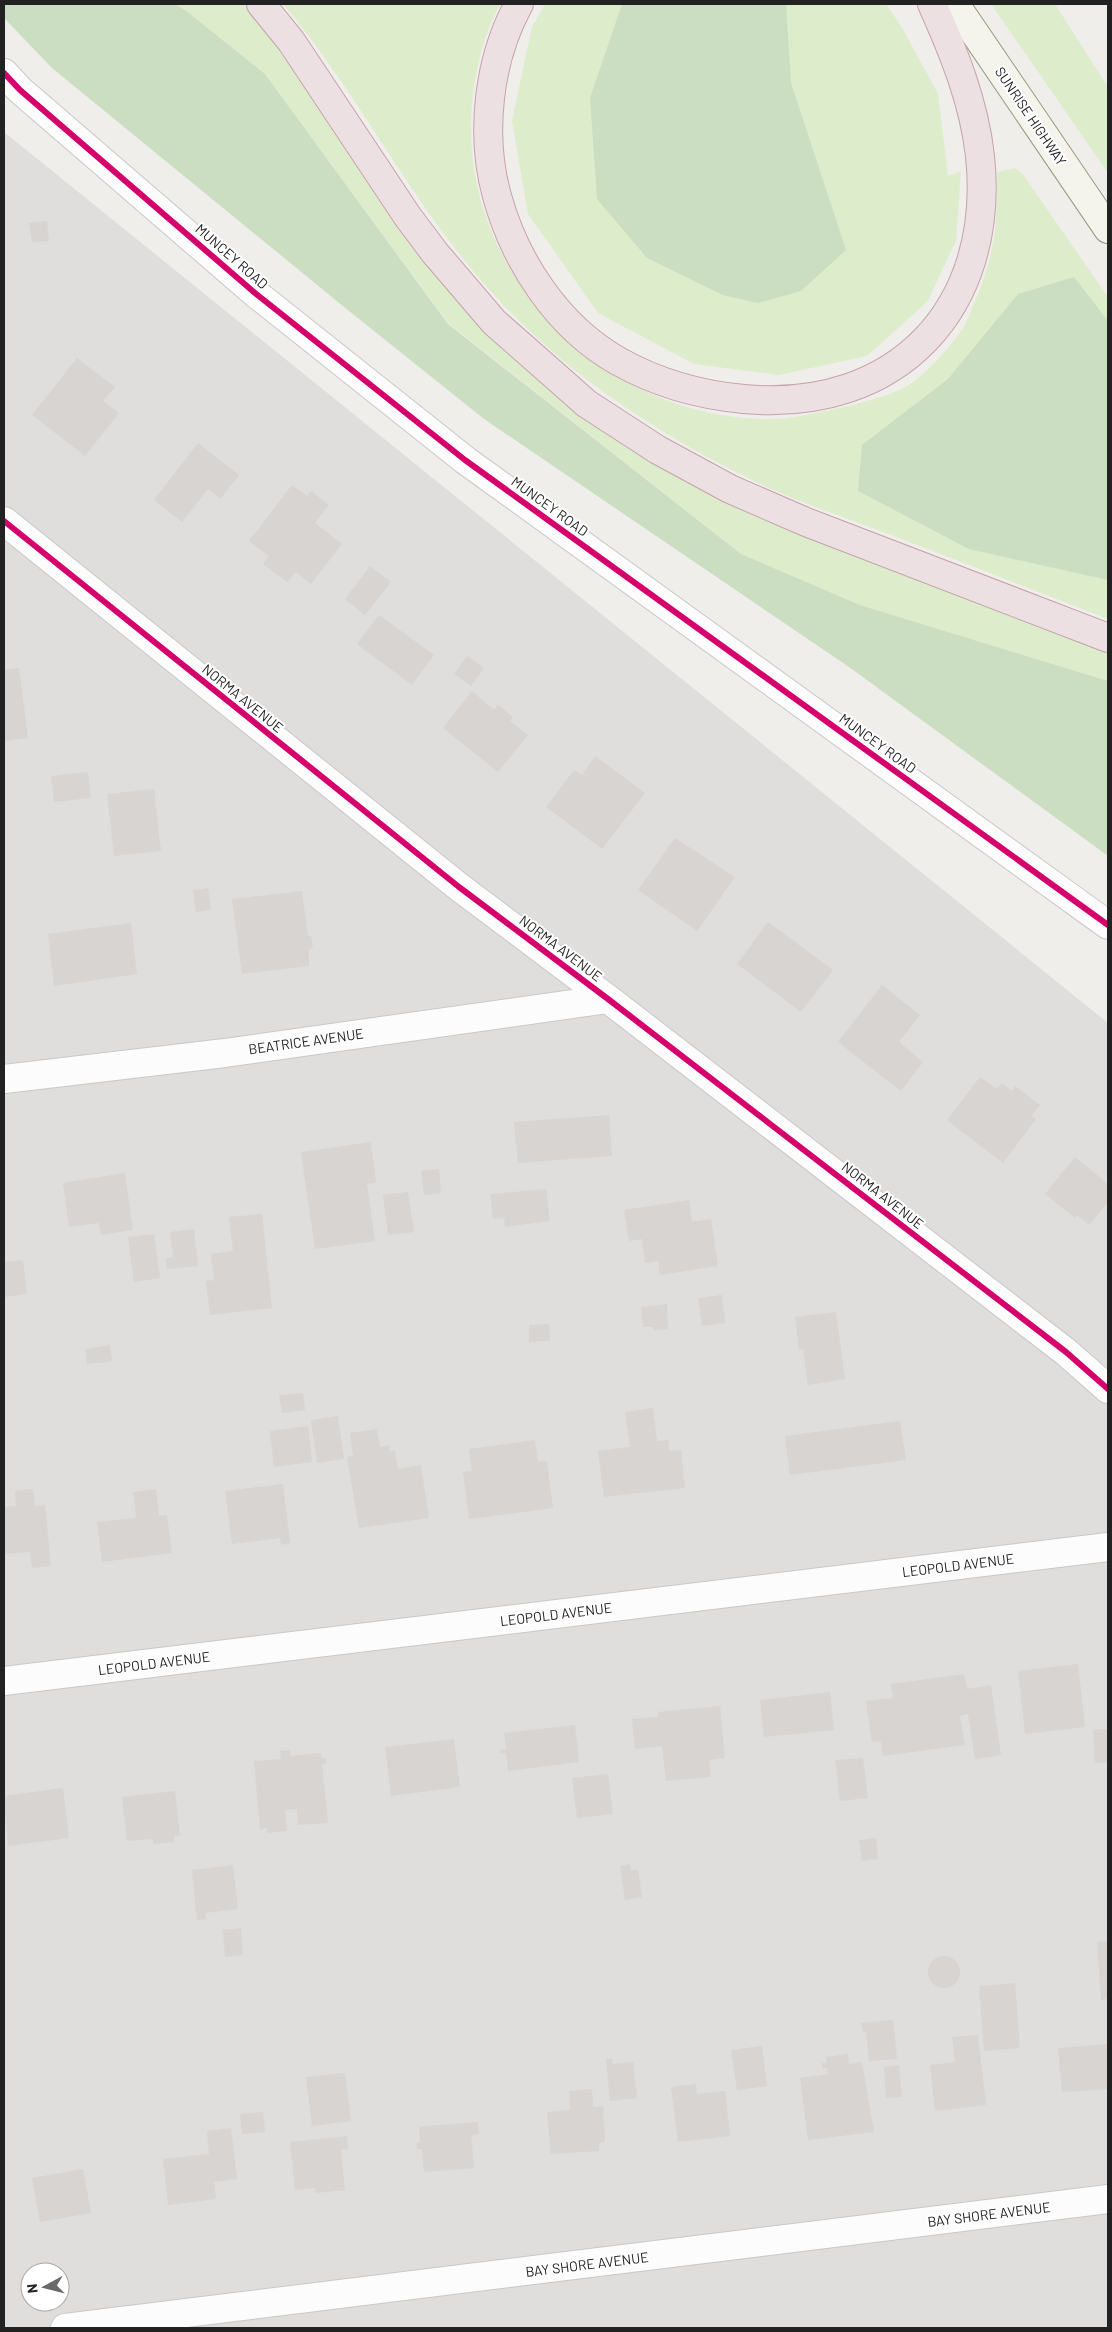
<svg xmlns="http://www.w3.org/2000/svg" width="1112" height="2332" viewBox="0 0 1112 2332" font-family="Barlow,sans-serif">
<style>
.residential{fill:#dfdedc;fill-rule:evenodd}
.grass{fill:#ddeccb}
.forest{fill:#cbdec1}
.building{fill:#d7d4d2}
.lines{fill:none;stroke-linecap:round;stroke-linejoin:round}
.minor-casing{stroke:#c9c8c7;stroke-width:30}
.tertiary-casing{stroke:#c9c8c7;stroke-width:30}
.secondary-casing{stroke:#999a82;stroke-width:30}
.motorway-casing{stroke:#c5a2ac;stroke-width:30}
.minor{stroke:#fdfcfc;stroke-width:28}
.tertiary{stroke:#fdfcfc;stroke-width:28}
.secondary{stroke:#f4f4ed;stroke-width:28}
.motorway{stroke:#ece0e2;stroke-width:28}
.cycleway-casing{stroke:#fff;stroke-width:9}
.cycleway{stroke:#d6006c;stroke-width:6}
.labels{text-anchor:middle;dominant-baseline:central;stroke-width:4;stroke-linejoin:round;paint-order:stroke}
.street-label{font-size:14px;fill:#222;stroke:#fff}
</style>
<rect width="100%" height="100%" fill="#f0eeeb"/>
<path class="residential" d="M4,132l1104,891v1305h-1104zM30,2272h30v30h-30z"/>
<path class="grass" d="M175,4h69l278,357 118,94 170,80 298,114v32l-248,-76 -119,-51 -293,-231 -183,-249 -80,-64z
M283,4h217c-25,48 -33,104 -27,157 18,143 145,254 289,258 24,1 49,-5 73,-10 19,-4 58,-14 74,-24 18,-12 42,-39 54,-57 5,-8 8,-18 12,-27 20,-47 23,-79 22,-129l18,-4 7,5 86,124v322c-69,-27 -139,-54 -209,-81 -49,-19 -101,-35 -149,-59 -94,-46 -183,-105 -254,-182 -83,-89 -135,-201 -213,-293z
M545,4h341l17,25 35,65 10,82 13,-5 -5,69 -28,61 -61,55 -88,19 -85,-11 -96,-51 -70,-99 -16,-93 20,-94z
M991,4h64l53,83v86z"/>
<path class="forest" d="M4,4h171l10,6 80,64 183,250 293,230 119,51 248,76v175l-259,-189 -365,-248 -135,-108 -297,-243 -48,-50z
M622,4h164l5,79 55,167 -45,41 -43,12 -35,-8 -76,-37 -50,-59 -7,-101z
M1074,277l34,44v259l-139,-31 -111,-58 4,-46 86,-66 70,-85z"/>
<path class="building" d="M47,221l2,20 -17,1 -3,-19z
M77,358l38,29 -12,14 16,12 -34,43 -53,-41z
M198,443l41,32 -19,24 -12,-10 -26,33 -28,-22z
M292,485l15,11 4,-5 18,14 -14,18 27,21 -31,40 -15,-12 -9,10 -24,-18 6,-8 -20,-15z
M370,566l21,16 -26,33 -20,-16z
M379,615l55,40 -22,30 -55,-41z
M467,656l17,12 -13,18 -17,-12z
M19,668l9,70 -24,3v-71z
M472,691l22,19 4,-5 15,12 -3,4 18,14 -30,37 -55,-44z
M595,756l50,37 -43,56 -56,-42 28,-37 8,5z
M88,772l3,26 -37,4 -3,-26z
M154,789l7,62 -47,5 -7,-62z
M675,838l60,39 -38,54 -59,-41z
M208,888l3,22 -15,2 -3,-22z
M302,891l6,45h3l2,12 -4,1v17l-67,8 -10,-75z
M768,922l65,48 -32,42 -64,-48z
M131,923l6,51 -83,12 -6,-52z
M882,985l38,30 -21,27 24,20 -22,29 -63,-49z
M980,1077l17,12 5,-6 10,8 3,-5 25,19 -9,11 5,3 -33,44 -56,-43z
M609,1115l3,41 -94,7 -4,-41z
M371,1142l5,41 -9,1 8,57 -60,8 -14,-97z
M1075,1157l33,27v18l-19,23 -12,-10 -2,3 -30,-24z
M439,1169l2,24 -17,2 -3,-24z
M125,1173l8,57 -32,5 -2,-12 -30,4 -6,-44z
M546,1189l4,32 -45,6 -1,-9 -11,1 -3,-25z
M408,1192l6,40 -26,3 -5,-40z
M689,1200l3,22 19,-3 7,47 -58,9 -2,-14 -13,2 -3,-24 -13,2 -5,-31z
M262,1214l10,94 -62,7 -4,-34 8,-1 -3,-26 22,-3 -4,-34z
M194,1229l4,37 -31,3 -1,-11 7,-1 -3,-25z
M154,1234l6,44 -26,4 -6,-45z
M23,1260l4,34 -23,3v-35z
M722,1295l3,28 -23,3 -4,-28z
M667,1304l1,25 -15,1v-3h-10l-2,-20z
M836,1312l9,67 -37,6 -5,-36 -4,1 -4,-33z
M549,1324l1,17 -21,1v-17z
M110,1345l2,16 -25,3 -2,-15z
M303,1393l2,17 -23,3 -3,-18z
M653,1408l4,33 11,-1 1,11 12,-1 4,38 -81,9 -6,-46 32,-4 -5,-35z
M338,1416l6,43 -27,4 -6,-43z
M900,1421l6,39 -116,15 -5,-39z
M308,1426l4,36 -38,5 -4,-36z
M377,1429l3,18 10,-2v6h5l3,18 23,-4 8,53 -70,10 -12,-71 6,-1 -3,-23z
M535,1440l3,22 9,-1 6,47 -84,11 -6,-47 9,-1 -3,-22z
M283,1484l7,59 -9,2 -1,-7 -48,6 -7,-53z
M33,1489l2,17 10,-1 6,61 -19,2 -2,-16 -26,2v-47l12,-1 -1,-15z
M156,1489l3,27 8,-1 5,38 -70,9 -5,-40 39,-4 -3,-26z
M1078,1664l7,63 -60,7 -7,-63z
M964,1674l3,15 24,-4 10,70 -26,4 -7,-45 -8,2 5,29 -82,11 -2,-15 -9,1 -6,-41 27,-3 -2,-14z
M830,1692l4,38 -70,7 -4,-37z
M720,1706l5,52 -16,2 2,17 -45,4 -4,-35 -27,3 -3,-30 26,-2v-5z
M575,1725l4,37 -71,9 -2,-18 -5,1 -1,-4 6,-1 -2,-16z
M1108,1729v33l-13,1 -2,-33z
M454,1739l6,48 -69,9 -6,-49z
M290,1750v6l31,-3v5h5v6h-4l6,59 -30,2 -1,-16 -12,1 2,21 -20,2v-5l-7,1 -6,-68 27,-2 -1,-8z
M863,1758l5,40 -28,3 -5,-41z
M608,1774l5,40 -36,4 -5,-40z
M63,1788l6,50 -61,8 -4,-50z
M175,1791l5,44 -6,1v6l-21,2v-5l-26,2 -5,-44z
M876,1838l2,21 -16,2 -3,-21z
M630,1864l1,7 7,-2 4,28 -17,3 -5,-34z
M233,1865l5,44 -33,4 1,6 -9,1 -5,-50z
M241,1928l2,27 -18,2 -2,-27z
M1108,1941v58l-7,1 -4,-58z
M928 1972a16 16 0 1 1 32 0a16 16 0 1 1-32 0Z
M1015,1983l5,65 -36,3 -5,-65z
M893,2020l4,39 -28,2 -3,-29h-3l-2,-9z
M978,2035l8,70 -51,6 -5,-46 25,-3 -3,-25z
M1108,2044v45l-46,3 -4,-44z
M762,2046l5,40 -30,4 -6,-40z
M848,2054l1,10 13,-2 12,70 -66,8 -8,-62 28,-4 -1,-6h-5v-5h5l-1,-6z
M606,2059h6l1,5 20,-2 4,36 -27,3z
M899,2065l3,32 -16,1 -2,-31z
M345,2073l6,48 -39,5 -6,-49z
M696,2084l1,10 28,-3 5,45 -52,6 -7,-55z
M592,2089l1,18 10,-1 2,36 -6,1v8l-48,3 -4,-42 23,-2 -1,-19z
M263,2112l2,20 -23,2 -2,-20z
M478,2122l1,12 -8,1 3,33 -50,4 -2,-23h-5v-6l3,-1 -1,-15z
M231,2128l6,51 -23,3 2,17 -48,6 -5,-46 46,-5 -2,-23z
M347,2136l1,13 -7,1 4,40 -29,3 -1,-5 -20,2 -5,-48z
M83,2169l8,44 -51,9 -8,-44z"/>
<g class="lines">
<g class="minor-casing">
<path id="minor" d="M4,521l455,366 149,112 458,353 42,37
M4,1079l221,-26 383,-54
M4,1681l1104,-134
M65,2328l1043,-129"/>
</g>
<g class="tertiary-casing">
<path id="tertiary" d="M4,73l16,17 235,203 210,167 643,465"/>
</g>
<g class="secondary-casing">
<path id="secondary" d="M955,4l153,225"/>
</g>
<g class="motorway-casing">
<path id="motorway" d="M261,4l30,37 117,176 27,36 59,69 93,82 71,46 72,39 76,33 302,116
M519,4c-31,56 -39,131 -22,192 18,66 61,131 121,165 39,22 81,34 126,38 153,14 252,-91 236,-243 -6,-54 -26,-103 -48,-152"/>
</g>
<use href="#minor" class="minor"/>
<use href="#tertiary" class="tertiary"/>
<use href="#secondary" class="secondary"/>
<use href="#motorway" class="motorway"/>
<g class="cycleway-casing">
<path id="cycleway" d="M4,73l16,17 235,203 210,167 643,465
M4,521l455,366 149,112 458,353 42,37"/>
</g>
<use href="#cycleway" class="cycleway"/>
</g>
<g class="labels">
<g class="street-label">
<text transform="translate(1031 116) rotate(56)">SUNRISE HIGHWAY</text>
<text transform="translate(232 256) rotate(41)">MUNCEY ROAD</text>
<text transform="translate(550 506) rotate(36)">MUNCEY ROAD</text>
<text transform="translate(243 698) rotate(39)">NORMA AVENUE</text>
<text transform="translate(878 743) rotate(36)">MUNCEY ROAD</text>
<text transform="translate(561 948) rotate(37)">NORMA AVENUE</text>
<text transform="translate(306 1041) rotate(-8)">BEATRICE AVENUE</text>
<text transform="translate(883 1195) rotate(38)">NORMA AVENUE</text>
<text transform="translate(958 1565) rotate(-7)">LEOPOLD AVENUE</text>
<text transform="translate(556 1614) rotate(-7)">LEOPOLD AVENUE</text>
<text transform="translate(154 1663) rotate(-7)">LEOPOLD AVENUE</text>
<text transform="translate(989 2214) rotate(-7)">BAY SHORE AVENUE</text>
<text transform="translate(587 2264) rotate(-7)">BAY SHORE AVENUE</text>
</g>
</g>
<rect width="1112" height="2332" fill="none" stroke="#222222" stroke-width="10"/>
<g transform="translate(45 2287) rotate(263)"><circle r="24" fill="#ffffff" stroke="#a7a7a7"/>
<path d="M0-4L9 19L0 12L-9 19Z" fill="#6a6968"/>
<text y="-8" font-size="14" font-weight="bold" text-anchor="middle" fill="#222222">N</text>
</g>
</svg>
